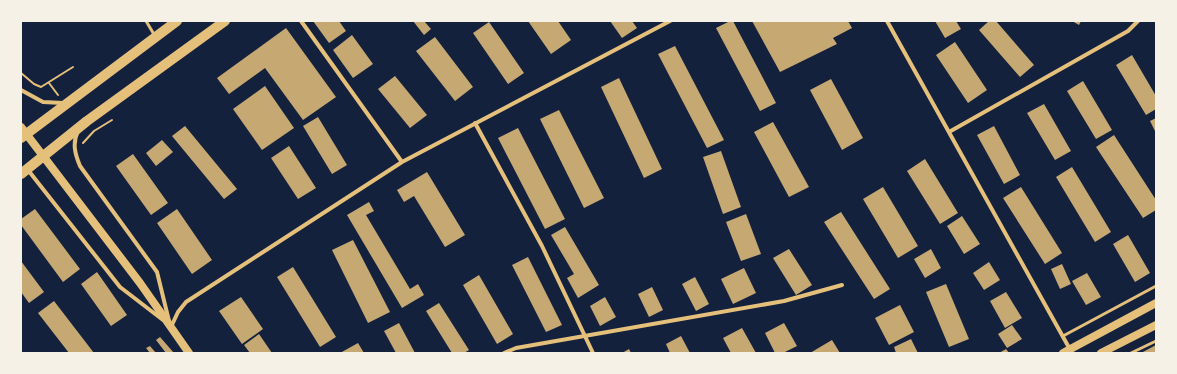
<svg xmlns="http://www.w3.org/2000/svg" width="1177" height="374" viewBox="0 0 1177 374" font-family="Manrope,sans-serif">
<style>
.building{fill:#c6a872}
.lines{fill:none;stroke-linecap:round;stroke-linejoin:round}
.path{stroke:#e5c07b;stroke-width:2}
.service{stroke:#e5c07b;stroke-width:3}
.minor{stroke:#e5c07b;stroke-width:4}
.secondary{stroke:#e5c07b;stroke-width:8}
.trunk{stroke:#e5c07b;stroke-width:10}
</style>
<rect width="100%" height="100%" fill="#14213d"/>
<path class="building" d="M313,21h26l7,10 -17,12z
M413,21h11l7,8 -7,6z
M528,21h30l13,19 -20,14z
M610,21h22l5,7 -15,10z
M730,21h3l43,82 -16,8 -44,-83z
M752,21h96l4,7 -19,10 4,6 -57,28z
M935,21h21l5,8 -16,9z
M989,21h7l38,44 -14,12 -41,-47z
M1072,21h9l-2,4z
M489,22l35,51 -16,11 -35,-51z
M286,28l50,69 -33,23 -38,-52 -36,26 -12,-16z
M352,35l21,29 -20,14 -20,-28z
M435,37l38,50 -18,14 -39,-50z
M955,42l32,48 -19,13 -32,-48z
M675,46l49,94 -17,8 -49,-94z
M1132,55l24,41v13l-10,6 -30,-50z
M395,76l32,39 -17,13 -32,-39z
M619,78l43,91 -18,9 -43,-91z
M831,79l32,59 -21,12 -32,-60z
M1083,81l29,49 -16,9 -29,-48z
M265,86l29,42 -32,22 -29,-41z
M1044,104l27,47 -16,9 -28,-47z
M559,110l45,88 -20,10 -44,-89z
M318,117l29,48 -15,9 -29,-48z
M1156,118v15l-6,-12z
M773,122l36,65 -20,10 -35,-65z
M185,126l52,63 -13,10 -52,-63z
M994,126l26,49 -16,9 -27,-49z
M518,128l47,91 -20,10 -47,-91z
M1114,135l42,65v10l-13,8 -47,-71z
M162,140l11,12 -17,14 -10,-13z
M289,146l27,42 -18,11 -27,-41z
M721,151l20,56 -18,7 -20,-57z
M133,154l35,49 -17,12 -35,-49z
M925,159l33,54 -18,11 -33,-53z
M1072,167l39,65 -16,10 -39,-65z
M427,172l38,63 -20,12 -31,-51 -10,6 -7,-12z
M883,187l35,59 -20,12 -35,-59z
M1021,187l41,66 -17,11 -42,-66z
M369,202l5,9 -8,4 44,74 8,-5 6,11 -22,13 -55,-93z
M35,209l45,60 -17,13 -42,-57v-6z
M177,209l35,51 -20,14 -35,-51z
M841,212l49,77 -16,10 -50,-77z
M746,214l15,40 -20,7 -15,-39z
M962,216l18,28 -16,10 -17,-28z
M565,227l34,58 -21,13 -11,-20 7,-4 -23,-39z
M1128,235l22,38 -15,9 -22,-38z
M353,240l37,72 -22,11 -36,-73z
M789,249l23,36 -16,10 -23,-37z
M931,249l10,19 -16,10 -11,-19z
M528,257l34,68 -16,7 -34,-67z
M21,261l23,31 -15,11 -8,-11z
M989,262l11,18 -16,10 -11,-17z
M1062,264l9,20 -11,5 -9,-20z
M293,267l43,70 -16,10 -43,-70z
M744,268l12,25 -23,11 -12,-25z
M97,272l30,43 -16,11 -30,-42z
M1087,273l14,24 -15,8 -14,-24z
M479,275l34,59 -16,10 -34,-59z
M695,277l14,27 -13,7 -14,-27z
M946,284l23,55 -20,8 -23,-55z
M652,287l11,23 -14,7 -11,-23z
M1006,292l16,26 -17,10 -15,-27z
M241,297l22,32 -21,15 -23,-33z
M605,297l11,20 -16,9 -10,-20z
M54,301l40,52h-25l-31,-40z
M439,303l30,47 -5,3h-12l-26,-42z
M900,305l14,27 -25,13 -14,-27z
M399,323l16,30h-19l-12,-22z
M784,323l13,23 -14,7h-8l-10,-20z
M1012,325l10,14 -15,9 -9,-14z
M742,328l14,25h-25l-8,-15z
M259,334l13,19h-22l-6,-8z
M681,336l9,17h-20l-4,-9z
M160,337l14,16h-8l-10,-13z
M911,339l7,14h-22l-2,-6z
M832,340l8,13h-30z
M358,343l6,10h-24z
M1156,345v8h-15z
M150,346l6,7h-6l-4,-5z
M629,349l2,4h-9z
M1006,349l3,4h-10z"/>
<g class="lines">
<path class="path" d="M21,73l13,11 7,3 32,-20
M49,83l9,12
M83,143l11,-12 18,-11"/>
<path class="service" d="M146,21l9,15
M1063,336l93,-50
M1131,353l25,-12"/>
<path class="minor" d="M301,21l101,141
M887,21l185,332
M21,90l22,12 20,1
M475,123l67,123 51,107
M78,131c-6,12 -3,23 2,35l77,106 12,49
M949,132l179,-101 10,-10
M28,170l92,117 43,33
M171,327l7,-15 8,-10 216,-140 268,-141
M504,353l12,-5 268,-47 58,-16"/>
<path class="secondary" d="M21,127l119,156 49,70
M1063,353l93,-50
M1101,353l55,-28"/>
<path class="trunk" d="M21,138l156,-117
M21,174l66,-53 138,-100"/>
</g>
<rect width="1177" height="374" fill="none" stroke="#f6f1e7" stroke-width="44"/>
</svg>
